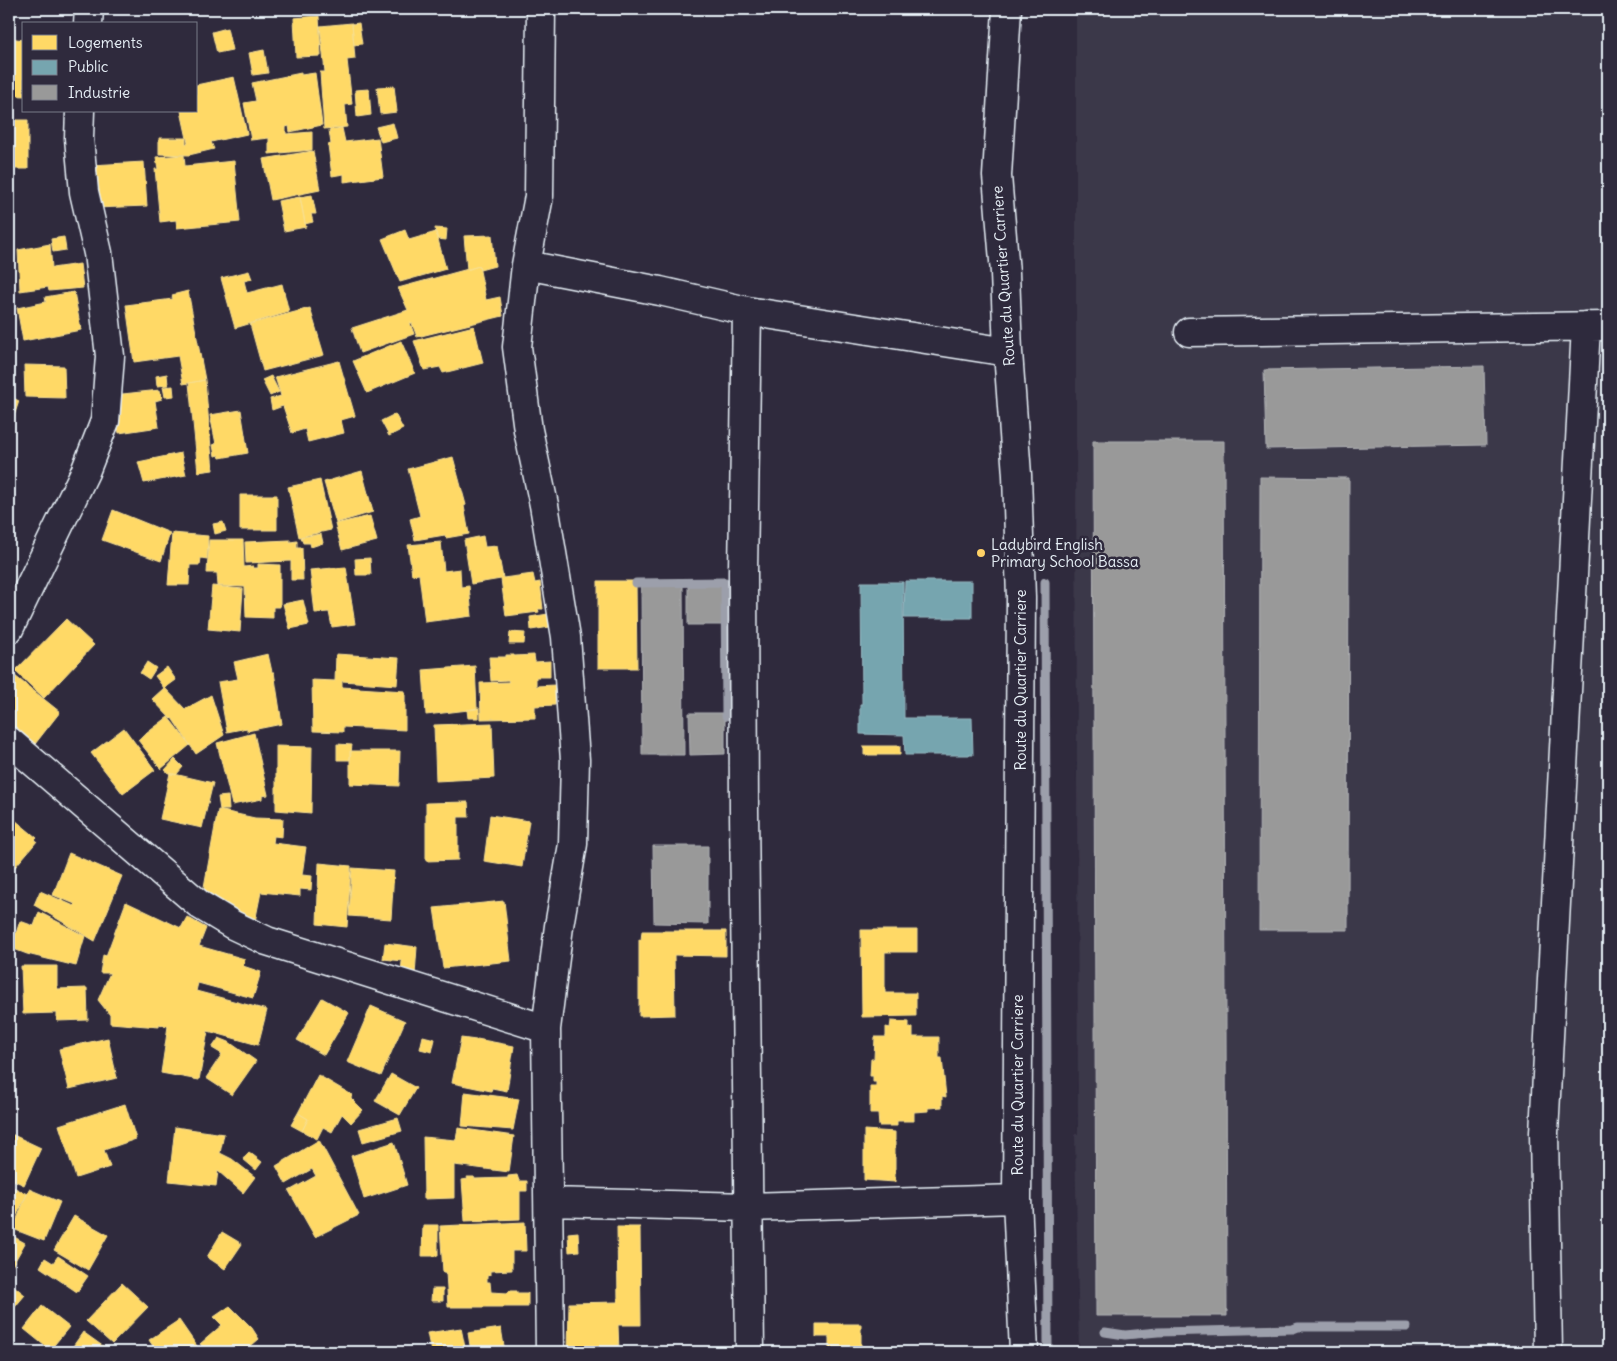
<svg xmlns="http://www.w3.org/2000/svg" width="1617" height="1361" viewBox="0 0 1617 1361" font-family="Delius,sans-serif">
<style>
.built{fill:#3b3749}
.homes{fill:#ffd966;stroke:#f8e092}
.public{fill:#76a5af;stroke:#98bcc5}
.industry{fill:#999;stroke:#b1b3b6}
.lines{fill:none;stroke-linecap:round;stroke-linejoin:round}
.stream{stroke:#9c9fab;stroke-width:9}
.minor-casing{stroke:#e8f1f8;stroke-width:31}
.minor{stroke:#2f2a3d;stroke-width:28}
.poi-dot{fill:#ffd166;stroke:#2f2a3d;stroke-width:2}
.labels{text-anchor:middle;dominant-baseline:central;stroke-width:5;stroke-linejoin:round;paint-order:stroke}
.street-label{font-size:15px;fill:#e8f1f8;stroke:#2f2a3d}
.poi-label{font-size:15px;fill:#e8f1f8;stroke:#2f2a3d;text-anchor:start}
</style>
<rect width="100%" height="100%" fill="#2f2a3d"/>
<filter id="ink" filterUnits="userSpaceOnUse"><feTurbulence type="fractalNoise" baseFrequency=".02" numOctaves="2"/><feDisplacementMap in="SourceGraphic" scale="10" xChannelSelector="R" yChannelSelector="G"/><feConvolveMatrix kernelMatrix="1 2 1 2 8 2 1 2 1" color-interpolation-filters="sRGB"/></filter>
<g filter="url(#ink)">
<path class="built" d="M1076,9h532v1343h-529l-4,-218h3l-2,-698z"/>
<path class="homes" d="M319,16l2,40 -25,1 -2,-39z
M352,23l3,36 -8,1 5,44 -7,1 2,22 -23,2 -4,-57h5l-5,-46z
M359,23l3,21 -8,1 -2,-21z
M227,28l5,22 -15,3 -5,-21z
M9,38l15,2v56l-15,-1z
M264,50l4,23 -15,2 -4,-22z
M301,73v2l14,-2 7,52 -32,7 -1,-6 -3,1v7l26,-2v18l-43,4v-16l-18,2 -7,-37 12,-2 -4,-18z
M234,77l13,57 -36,8 3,7 -25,6 -30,-1v-16h27v6l2,-1 -7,-32h15v-26z
M394,86l3,26 -17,2 -3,-27z
M369,89l2,26 -14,2 -2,-27z
M9,120h19v49h-19z
M393,123l4,15 -16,4 -5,-15z
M342,128l3,14 33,-4 5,39 -39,5v-8l-12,2 -4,-31 3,-1 -2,-14z
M313,151l7,39 -49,10 -8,-41z
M184,155l1,11 49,-5 6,61 -63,6 -1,-8 -16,2 -5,-53h3l-2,-12z
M144,162l3,44 -52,2 -4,-43z
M312,195l4,19h-5l2,8 -8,2 -5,-27z
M300,197l6,30 -22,4 -6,-30z
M435,228l12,1 -1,11 -9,-1z
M405,230l4,10 27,-8 10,37 -46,13 -18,-43z
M492,235l3,31 -15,4 -1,-4 -12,4 -3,-34z
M64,237l2,13 -13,2 -2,-13z
M50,244l2,24 28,-4 3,24 -34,3 -1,-4 -28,4 -2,-41z
M479,266l7,34 14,-3 3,19 -86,21 -5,-14h-2l4,11 -54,19 -8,-25 56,-18 -10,-22z
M249,271l3,8 -8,2 3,12 35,-9 7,28 -54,16 -14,-50z
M188,291l17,89 -22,4 -5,-28 -44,6 -8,-57 47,-6 -1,-4z
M74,292l7,38 -58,11 -6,-33 29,-6 -1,-5z
M310,308l14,47 -61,16 -13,-47z
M474,326l9,37 -40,10 -3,-6 -16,3 -10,-29z
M401,341l14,32 -48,20 -14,-32z
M339,361l16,55 -14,4 3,13 -36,9 -3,-13 -13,4 -9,-27 -11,4 -2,-11 11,-3 -6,-19z
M24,365l40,1 1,32 -40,-1z
M167,374l1,11 -11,1 -1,-10z
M271,376l8,16 -9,4 -8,-16z
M205,380l8,90 -15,2 -9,-89z
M173,386l1,10 -9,1 -2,-10z
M160,390l2,9 -7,2 4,26 -40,6 -6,-38z
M9,396l10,5 -10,30z
M241,410l7,43 -28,5 -1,-3 -4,1 -2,-11 3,-1 -6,-29z
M395,414l8,15 -14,7 -8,-15z
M181,453l5,22 -42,8 -6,-21z
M453,457l13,48 -2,1 5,28 -23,4 -1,-3 -30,5 -5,-21 10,-3 -12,-47z
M362,471l11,41 -37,11 -12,-41z
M320,480l11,50 -32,7 -11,-50z
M240,495h37v35h-37z
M113,510l57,23 -9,28 -59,-21z
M370,516l7,25 -35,9 -7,-26z
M223,522l3,9 -11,3 -2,-10z
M172,533l36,3 -1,23 -6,-1 -1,7h-10l-1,20h-21z
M321,534l2,9 -12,4 -1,-4h-7l-2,-6z
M483,536l2,11 12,-1 6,32 30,-4 2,9 5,-1 3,27h-5l1,3 -33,4 -5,-37 -30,5 -7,-44z
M209,540h34l1,27 9,-1v2h5v-4l22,1v42h-7v11l-27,-1 -1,-30 -27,-1 -1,-13h-10z
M290,540v2l7,-1v7h5l1,32h-12v-19l-45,2 -1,-21z
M441,542l3,29 16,-2 1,18 8,-1 3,30 -47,6 -6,-48 -7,1 -4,-30z
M370,558l1,17h-15l-1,-16z
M346,567l9,57 -23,3 -3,-15 -14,1 -5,-43z
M598,581h38l1,87h-39z
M212,586l31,3 -3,43 -32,-3z
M303,600l6,25 -19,4 -7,-25z
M548,614l2,13 -19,3 -1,-13z
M66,619l28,26 -50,53 -29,-27z
M510,632l15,1 -1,11h-15z
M268,654l4,18h2l8,52 -35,7v-3l-20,4 -9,-50 20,-3 -4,-17z
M336,654l63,4 -2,27 -55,-4v6l63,4v39l-62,-3v5l-30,-1 -1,-51 23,1z
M506,655h8v1l20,-1 1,7 15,-1v16h-14v9l19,-1v20l-20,1v12l-54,1 -1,-36 29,-1 -1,-2 -17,1 -2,-24h17z
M147,662l9,6 -7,11 -9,-6z
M475,666l2,43 -51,6 -3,-45z
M167,667l9,13 -11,8 20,21 26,-14 13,40 -28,19 -24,-36 -1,1 -19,-20 12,-11 -9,-12z
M10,672l50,40 -25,32 -26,-20v-40l2,-3 -2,-2z
M477,708h2v10h-11l-1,-8z
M168,717l22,28 -29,24 -23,-29z
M492,723l2,55 -58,3 -2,-56z
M124,728l31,42 -32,24 -32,-41z
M254,733l14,62 -6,1v3l-30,6 -15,-62z
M337,744l15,1 -2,15h-13z
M276,746l36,1 -1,66 -35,-3z
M864,746h36v9h-36z
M350,751h50l-1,35 -49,-2z
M175,759l8,8 -7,8 -6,-1 -5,-4z
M170,773l43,10 -11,45 -42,-9z
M228,796l1,14h-9l-2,-13z
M468,802l1,15h-11v43l-32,1v-58z
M218,810l37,8 28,1 -1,18 -8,-1 -1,7 33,4 -4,28 10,1 -1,14 -11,-1v7l-39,-4 -6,30 -53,-24z
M9,815l28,23 -2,2 2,1 -4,5 -24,28z
M490,815l39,6 -7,46 -38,-6z
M69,853l53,23 -27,65 -61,-36 6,-14 34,15 1,-2 -22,-9z
M319,863l32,3 -4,61 -30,-3z
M352,868l42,3 -3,48 -42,-3z
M504,901l7,60 -68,7 -9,-60z
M126,902l55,26 6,-11 19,11 -7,18 46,13 -2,7 18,6 -8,26 -55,-15 -2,8 71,19 -9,35 -50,-14 -9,49 -38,-7 7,-47 -9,-2v3l-49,-4v-8l-12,-15 12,-27h-10l3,-18 3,1z
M39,912l46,24 -9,30 -49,-12 -16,-6 9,-27 14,5z
M861,930h56v22h-32v41h31v23l-54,1z
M642,931h84v25l-52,-1 1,60 -36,1v-77l2,1z
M385,943l32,4 -2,28 -14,-1 1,-13 -19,-2z
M21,966h36v23l30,-1 1,32 -31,1v-8l-34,1z
M322,998l27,15 -25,42 -27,-15z
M371,1006l34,15 -24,55 -34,-14z
M891,1021l18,1v6h4v9h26v21h3l4,39 -4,-1v11l-14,1v3l-14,1v9h-17v5h-18l-1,-12h-8v-28h6v-4h-3v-6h-3l1,-17h3l1,-22h11v-10l4,1z
M423,1036l12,3 -3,13 -12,-3z
M108,1038l9,40 -48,11 -10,-40z
M219,1038l10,4 27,19 -24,34 -26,-17 16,-24 -10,-6z
M461,1038l15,2 1,-1 37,7 -7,45 -15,-3 -1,3 -39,-8z
M391,1074l25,14 -16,27 -25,-14z
M318,1075l34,20 -1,3 12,12 -12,13 -9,-9 -10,18 -9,-5 -6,12 -15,-8 6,-12 -10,-6z
M465,1092l54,7 -6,31 -51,-4z
M125,1104l11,35 -32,11 6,17 -34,11 -17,-53z
M298,1113l10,6 -6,12 -11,-6z
M398,1118l4,13 -39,11 -4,-13z
M175,1127l49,7 -4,19 12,6 23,18 -12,16 -25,-22 -2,15 -47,-5z
M458,1128l56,8 -5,36 -55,-7v33l-30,1 -1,-62 33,3z
M864,1130l31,2v50l-31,-2z
M9,1133l32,15 -17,37 -15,-7z
M319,1140l40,75 -44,22 -26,-46 27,-15 -4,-7 -26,15 -10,-18z
M394,1142l13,43 -43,14 -13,-43z
M249,1152l13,10 -6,8 -13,-11z
M517,1175l2,6h8v10h-7v28l-55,2 -3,-41 6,-1 -1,-2h7l1,2 33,-1v-2z
M9,1185l18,9 -17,35h-1z
M29,1189l31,13 -16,39 -31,-12z
M74,1216l34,19 -20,35 -34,-20z
M525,1222l1,29h-14v19l-22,1v4l-3,1v6h3l1,10 17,1 1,-2h8v2h11v14h-80l-2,-35h-3l-3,-46z
M423,1225h15v31h-16z
M617,1227h23l1,98h-23l1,27h-51l1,-49 49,-1z
M222,1232l20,12 -17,25 -18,-12z
M578,1232l1,19 -10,1 -1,-19z
M9,1234l16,9 -13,23 -3,-2z
M58,1256l30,20 -11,16 -37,-25 5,-9 8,5z
M9,1282l16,13 -16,19z
M122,1283l26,24 -36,37 -26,-23z
M432,1289h11v12h-12z
M42,1306l27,21 -19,23 -26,-21z
M230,1306l22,22 7,11 -14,12 -2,-2 -3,3h-32l-8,-8 22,-19 -8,-8z
M179,1320l22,32h-44l-8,-12z
M816,1324h45v28h-32v-15h-13z
M461,1328l5,24h-35l-4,-19z
M501,1328l4,24h-34l-3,-19z
M83,1332l28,20h-42z"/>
<path class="public" d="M905,581h67v37h-68z
M861,582h42l1,136h68l1,37h-68l-1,-20 -44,-1v-30h2z"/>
<path class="industry" d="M1484,366l2,79 -220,4 -2,-79z
M1093,441h131l3,875h-131z
M1260,477l89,1 -1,452h-89z
M683,583l1,172h-42l-1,-171z
M724,583v42h-36v-41z
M689,713h36v41l-35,1z
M653,846h55v78l-54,-1z"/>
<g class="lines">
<path class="stream" d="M1045,582l3,770
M636,583l89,-1 1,134
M1105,1332l20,3 33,-3 135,-3 5,-2h109"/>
<g class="minor-casing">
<path id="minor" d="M541,9l-2,187 -13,69 -9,82 11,83 16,75 22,132 9,123 -2,84 -14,82 -13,103
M1007,9l-10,167 8,97 3,79 9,123 4,123 -4,601 7,153
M88,24l1,-15
M526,265l134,26 87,20 261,41
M747,311l-4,261 1,238 6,542
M1189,332l419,-6
M9,629l76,-157 20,-51 5,-65 -12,-103 -14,-61 -5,-54 1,-27
M9,741l191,164 33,20 34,16 279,88 4,323
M549,1202l200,5 268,-8
M1548,1352l-4,-219 42,-807"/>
</g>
<use href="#minor" class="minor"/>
</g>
</g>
<circle class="poi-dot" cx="981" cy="553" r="5"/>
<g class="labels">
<g class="street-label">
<text transform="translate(1003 276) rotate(-94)">Route du Quartier Carriere</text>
<text transform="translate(1020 680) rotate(-90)">Route du Quartier Carriere</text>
<text transform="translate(1017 1085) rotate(-90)">Route du Quartier Carriere</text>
</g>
<g class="poi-label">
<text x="991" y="544">Ladybird English<tspan x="991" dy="17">Primary School Bassa</tspan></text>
</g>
</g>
<rect width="1617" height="1361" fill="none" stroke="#2f2a3d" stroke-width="30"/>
<rect x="15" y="15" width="1587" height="1331" fill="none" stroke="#e8f1f8" stroke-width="2" filter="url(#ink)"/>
<rect x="22" y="22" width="175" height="90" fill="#2f2a3d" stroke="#797a88"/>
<rect x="32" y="35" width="25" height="15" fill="#ffd966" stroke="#797a88"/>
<text x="68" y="48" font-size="15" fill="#e8f1f8">Logements</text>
<rect x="32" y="60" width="25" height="15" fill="#76a5af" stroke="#797a88"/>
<text x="68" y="72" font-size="15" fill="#e8f1f8">Public</text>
<rect x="32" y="85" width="25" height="15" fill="#999999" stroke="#797a88"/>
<text x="68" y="98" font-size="15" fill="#e8f1f8">Industrie</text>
</svg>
